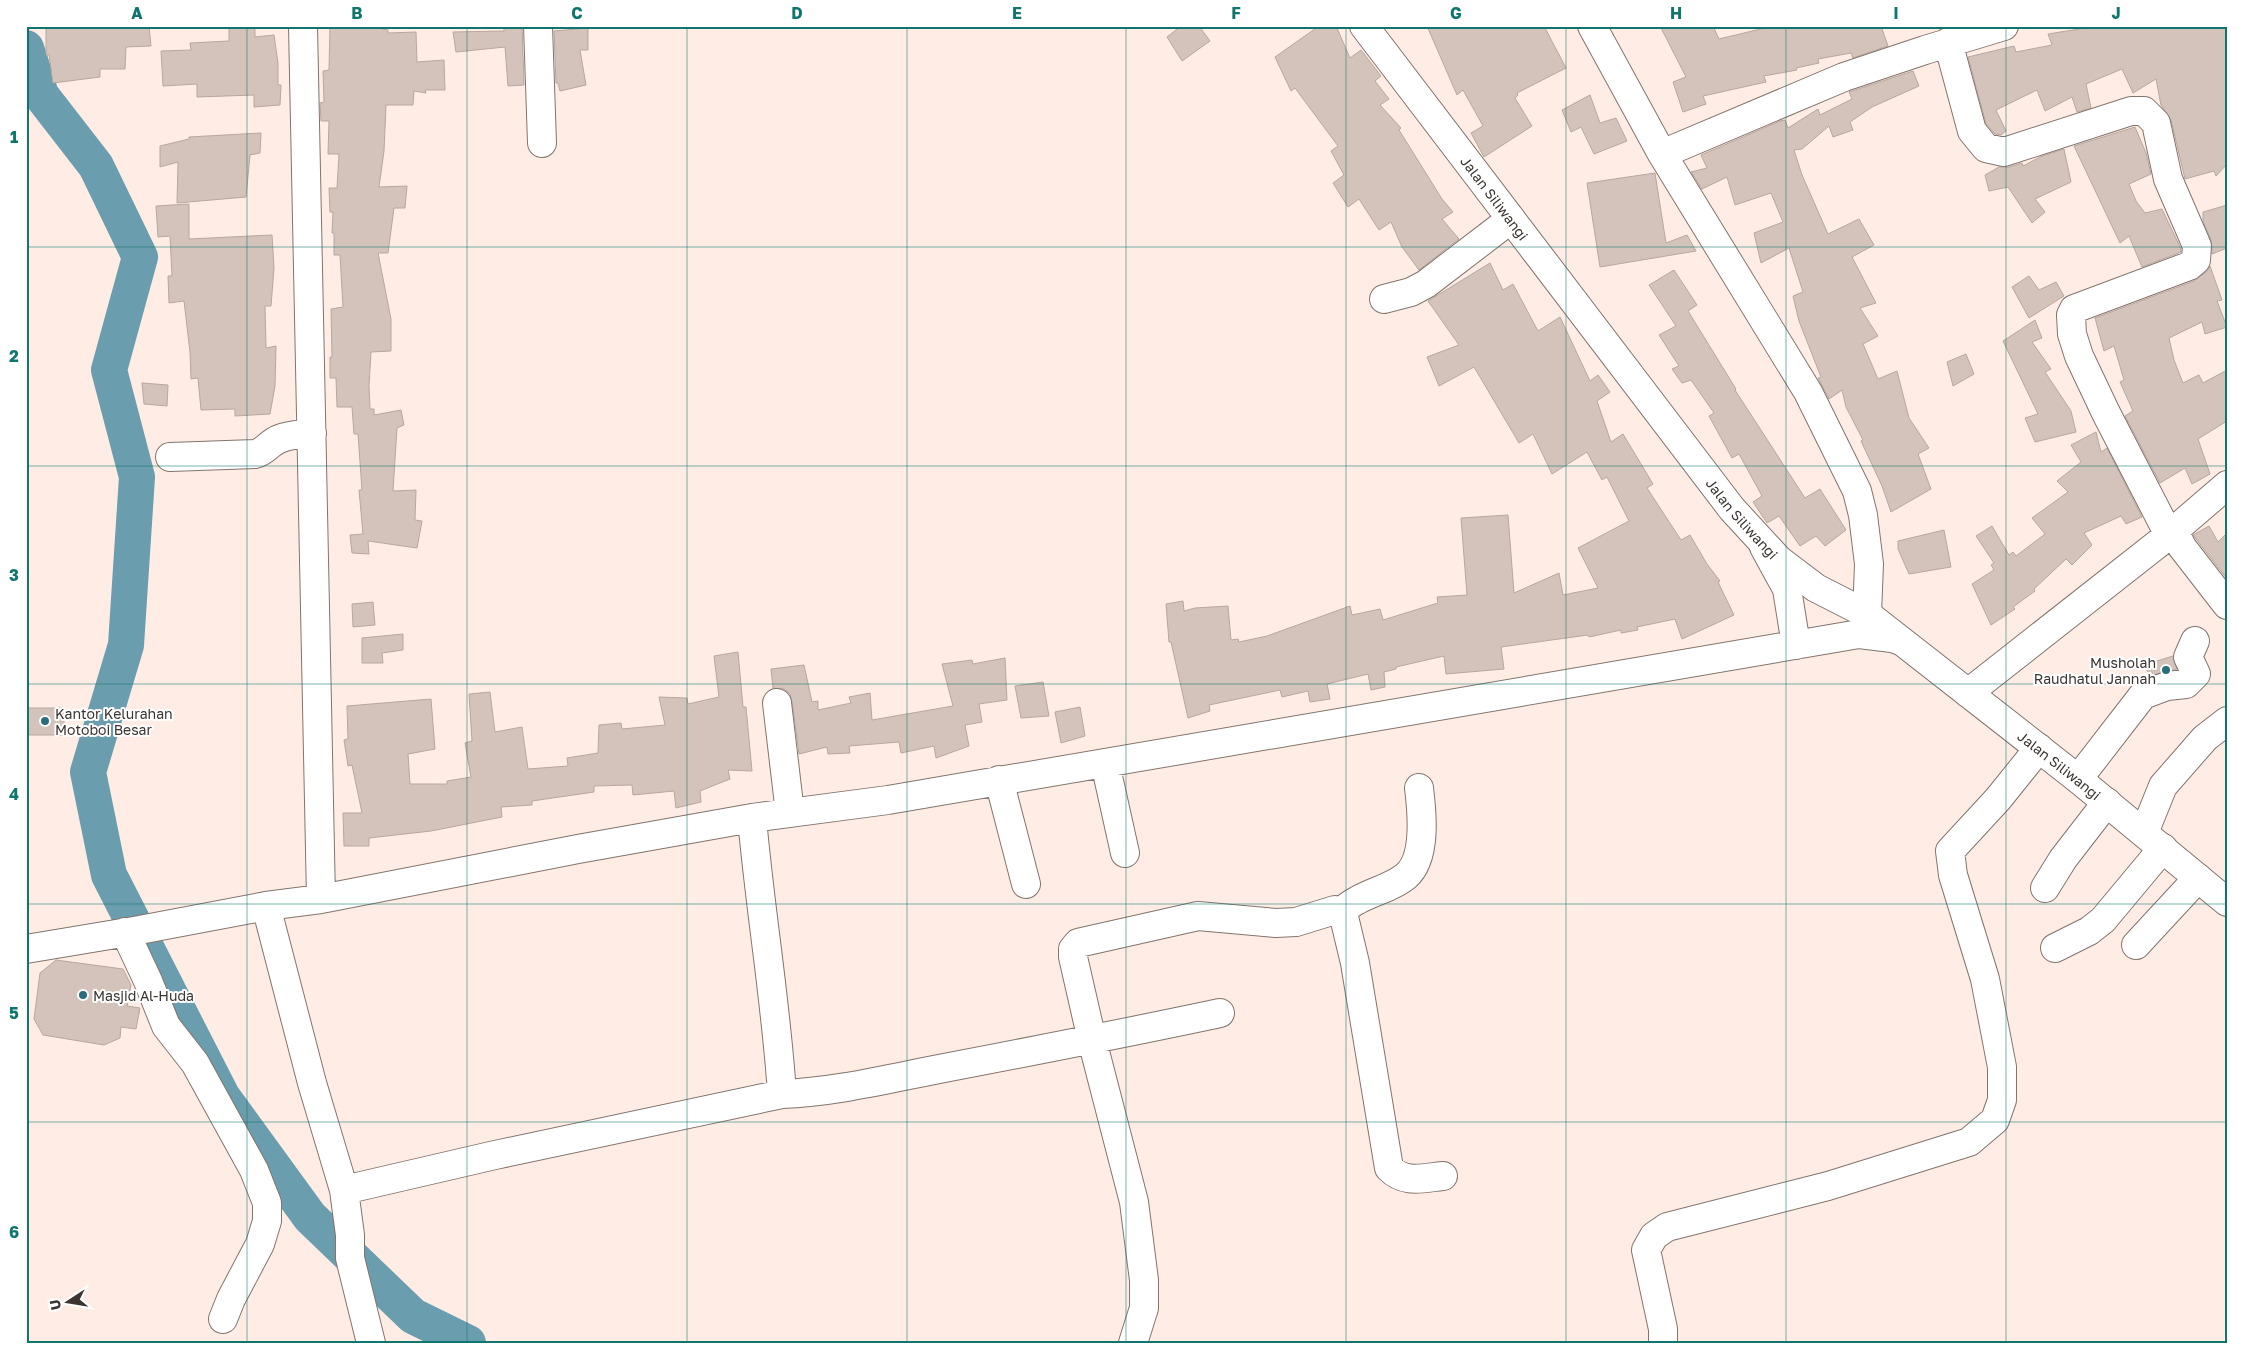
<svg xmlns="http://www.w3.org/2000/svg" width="2253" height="1369" viewBox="0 0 2253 1369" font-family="'Golos Text',sans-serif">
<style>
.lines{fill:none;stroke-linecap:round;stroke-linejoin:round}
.river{stroke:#6a9dad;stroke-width:36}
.building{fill:#d4c3bb;stroke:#b7a79e}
.minor-casing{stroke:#83746c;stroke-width:30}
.major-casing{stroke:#83746c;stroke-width:30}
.minor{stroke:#fff;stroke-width:28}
.major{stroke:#fff;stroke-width:28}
.grid{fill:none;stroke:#0f766e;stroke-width:1;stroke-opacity:0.55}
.poi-dot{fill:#2a6d7f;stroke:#fff;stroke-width:2}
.labels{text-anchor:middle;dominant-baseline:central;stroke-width:4;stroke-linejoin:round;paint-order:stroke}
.street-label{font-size:14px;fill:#3b3430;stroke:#fff}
.poi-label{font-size:14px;fill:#3b3430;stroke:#fff;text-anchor:start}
.neatline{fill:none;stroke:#0f766e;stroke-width:2}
.grid-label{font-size:16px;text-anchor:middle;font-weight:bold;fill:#0f766e}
</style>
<rect width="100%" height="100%" fill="#ffede5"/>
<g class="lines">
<path class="river" d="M26,48l15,47 55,71 44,91 -31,113 28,107 -11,168 -38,127 21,103 113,221 88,121 103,99 55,27"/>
</g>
<path class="building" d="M46,26h103l2,20 -25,1 -1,22h-25v8l-47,6 -4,-28h-3z
M229,26h26v11l19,-2 4,28v22h3l-1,20 -26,2v-12l-57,2v-13l-34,2 -2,-35 30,-1 -1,-7 39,-2z
M330,26h53l-1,3 6,1v3l28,-1 1,30 27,-2 1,30h-20l1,3 -12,-2 -1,14h-27l-2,46 -5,36 28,-1 -2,22h-11l-6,45h-10l13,66v32l-20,1 -2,34 1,23h4v6l27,-5 3,15 -7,3 -4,63 23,-1 -1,30 7,1 -5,27 -49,-7 1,13 -17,-1 -2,-18 13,-1 -4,-44h3l-4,-56h-4l-2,-27h-15l-1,-29h-6v-21h2l-1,-48 12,-2 -3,-52h-6v-22h-2l1,-21h-3l-1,-24h8l2,-34h-11l1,-33h-8l-1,-18 4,-1 -1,-31 6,-1z
M504,26h18l2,59 -16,1 -3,-39 -49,5 -3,-20 51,-1z
M1181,26h18l11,15 -28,20 -15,-24z
M1319,26h17l14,32 11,-8 20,26 -6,5 14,18 -9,6 21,23 -2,2 43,69 11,13 -11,7 17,20 -40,31 -17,-23 -11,-25 -12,8 -20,-31 -11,8 -15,-24 11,-8 -13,-24 7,-5 -43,-58 -4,3 -16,-34z
M1427,26h117l22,42 -49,25 1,2 -3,3 17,28 -48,31 -13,-24 12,-7 -20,-36 -6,5z
M1660,26h53l6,13 54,-13h108l7,20 -35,12 -2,-5 -33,6 1,4 -23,5 1,2 -33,6 2,6 -63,14 3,8 -23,8 -10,-30 13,-5z
M2098,26h129v138l-11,12 -2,-5 -29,8 -14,-59 -10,-15 -5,-26 -23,14 -11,-24 -36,15 5,24 -14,4 -5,-15 -27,14 -8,-21 -41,20 10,21 -5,4 -6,-1 -9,-10 -18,-67 46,-11 2,6 36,-7 -4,-11z
M588,28v22h-8l6,35 -26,6 -2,-8h-2l-2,-52z
M1913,71l6,15 -47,21 -22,15 3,8 -20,7 -4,-11 -27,23 -8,1 8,25 26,59 31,-15 15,26 -22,12 24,46 -16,5 18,28 -15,8 15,35 19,-8 12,47 20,30 -11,6 13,35 -40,23 -9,-26 -21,-45 2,-1 -17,-33 -4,-17 -13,9 -11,-21 3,-1 -22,-56 -6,-25 10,-4 -14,-44 -28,15 -7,-30 29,-11 -12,-29 -36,12 -8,-28 -25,12 -11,-17 16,-4 -6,-13 79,-34 5,-1 3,8 30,-19 2,6 32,-16 -3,-7z
M1590,95l10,28 16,-5 11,23 -33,13 -13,-27 -10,5 -9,-22z
M2135,127l11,26 5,21 -22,10 7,17 9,12 17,-4 19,40v3l-39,15 -13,-31 -9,7 -46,-97z
M261,133l-1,20 -10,2 -4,42 -69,6 1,-41 -18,5v-21l29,-7v-2z
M2064,149l7,33 -36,17 10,13 -13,11 -24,-36 -19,4 -4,-16 14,-8h10l13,-4 1,3 19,-10z
M1655,173l11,70 21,-8 9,16 -96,16 -13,-84z
M189,204v35l83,-4 2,33 -3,38h-6l1,42 10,-2 -1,40 -5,28 -35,2v-7l-34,1 -3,-32 -7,1 -1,-27 -6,-51 -15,2 -1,-27h4l-2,-40 -12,1 -2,-31z
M2227,205v43l-15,6 -1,-14 -8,-19v-9z
M1490,263l13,27 10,-6 25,47 22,-14 30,64 8,-6 12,17 -13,9 14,41 12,-8 30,50 -6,4 34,52 9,-5 17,29 13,17 -2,1 16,33 -52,24 -7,-20 -38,8 1,3 -17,3v-3l-32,7 -1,-2 -87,12 3,22 -58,5 -2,-18 -48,11v2l-12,3 1,15 -14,3 -3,-16 -41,10 3,15 -20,3 -2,-11 -26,6 -2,-7 -71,15 1,6 -22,7 -17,-76h-2l-3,-38 17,-3 1,10 11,-3 33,-2 3,34 7,-1 1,3 28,-6 83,-30 2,9 28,-6 3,11 55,-17 -1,-6 30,-2 -6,-77 47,-3 6,78 45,-20 4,22 35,-7 -20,-40 51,-27 -22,-44 -5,3 -15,-28 -35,22 -19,-40 -14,9 -45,-76 -35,19 -12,-29 32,-12 -31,-44z
M2210,266l12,34 -5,1 10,26 -22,7 -3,-12 -33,16 5,22 9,23 16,-8 4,8 24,-13v51l-29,18 12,35 -18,10 -7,-16 -25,15 -35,-67 8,-5 -13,-29 4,-2 -10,-34 -10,5 -9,-33 99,-37 12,-9z
M1674,270l23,35 -9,6 48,78 -1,1 70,108 15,-9 26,41 -21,16 -9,-10 -16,10 -21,-30 -12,7 -14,-21 9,-6 -23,-42 -7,4 -23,-42 5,-3 -23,-33 -9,3 -10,-14 7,-3 -20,-31 17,-9 -27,-41z
M2029,276l10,14 17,-8 8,14 -35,22 -17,-31z
M2035,320l7,18 -10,4 19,27 -6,3 26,39 5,21 -41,10 -10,-24 13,-4 -35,-73z
M1966,354l8,20 -21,12 -6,-24z
M142,383l26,2 -1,21 -23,-2z
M2096,432l5,20 6,-4 35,69 -16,7 -5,-8 -37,17 8,12 -20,20 -6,-6 -32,30 1,2 -22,16 2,2 -24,16 -19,-41 22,-14 -3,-5 3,-2 -18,-27 16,-10 17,29 4,-3 3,4 29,-22 -13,-16 36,-26 -11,-11 24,-19 -10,-17z
M2209,526l9,16 9,-9v46l-34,-44z
M1944,530l7,37 -42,7 -11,-25v-8z
M373,602l2,23 -22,2 -1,-23z
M403,634v16l-21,3 1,10h-21v-25z
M738,652l5,55h3l6,64 -24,-1 2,9 -30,12 1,11 -25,6 -2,-17 -41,4 -1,-10 -38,1v6l-62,9v4l-31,2 1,10 -71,14 -62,7v8h-25l-1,-33h19l-10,-48 -4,1 -4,-26 4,-1 -1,-33 84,-7 4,50 -27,5 2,30h37v-3l24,-4 -6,-34 7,-2 -3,-47 21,-2 5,40 27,-5 6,42 40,-3 -1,-8 31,-5 1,-28 22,-2 1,6 43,-4 -6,-28 28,1 1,6 31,-7 -5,-41z
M2173,656l4,13 -27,7 -6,-11z
M1005,658l2,42 -28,4 3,18 -17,3 4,21 -33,12 -2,-12 -33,7 -2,-11 -50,4 1,7 -22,1 -1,-7 -28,7 -7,-53 -2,-7 -6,-5 -11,-1 -2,-19 33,-4 8,37 6,-1v9l33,-7 -2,-6 21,-4 2,27 81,-14 -11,-42 30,-4 1,4z
M1043,682l6,34 -28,2 -6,-32z
M1080,707l5,29 -24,7 -6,-31z
M26,708h39l-2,27h-37z
M56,960l67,9 8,16 -4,21 13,2 -4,21 -15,-2 -1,11 -16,7 -61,-10 -9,-16 6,-46z"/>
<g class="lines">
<g class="minor-casing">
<path id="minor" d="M303,26l18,873
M538,26l4,117
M1592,26l70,128 146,238 49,99 6,24 6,49 -2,50
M1948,42l24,89 14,17 18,4 127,-41h13l12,12 12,56 29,67 -1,14 -7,6 -115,43 -3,6 1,19 7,22 27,57 63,122
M1662,154l182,-77 81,-27 79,-24
M1384,299l27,-7 15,-8 85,-65
M170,457l85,-3c10,-2 14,-11 24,-15 9,-4 22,-5 33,-6
M2174,530l8,17 45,58
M1764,547l23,42 9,56
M1968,693l201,-158 58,-50
M777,703l13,110
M1105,763l20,90
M2078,779l65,-84 24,-9 19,-2 10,-10 -8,-17 7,-16
M999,780l27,104
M2144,833l19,-47 42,-48 22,-17
M2045,888l18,-29 44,-57
M266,906l46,177 32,107 6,45v23l21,85
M1339,913c6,-4 12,-10 19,-13 15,-9 34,-12 48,-24 21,-18 16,-64 13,-88
M125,932l23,49 18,45 29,37 59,107 13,33v18l-7,23 -29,55 -8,20
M2136,945l62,-67
M2055,948l34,-17 14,-11 60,-72
M26,949l108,-18 132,-25 55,-7 257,-50 174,-31 136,-18 971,-166 33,4 9,3
M782,1094c53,-2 105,-15 157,-25 94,-18 187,-36 281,-56
M344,1190l151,-35 287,-61c-6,-93 -22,-184 -30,-276
M1133,1343l11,-35v-28l-10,-78 -42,-162 -19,-83v-8l5,-6 120,-27 78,7 20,-1 39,-12 9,7 11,46 34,205c16,16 33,10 54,8
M1663,1343v-14l-17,-79 8,-14 13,-9 161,-41 141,-44 26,-22 7,-20v-33l-17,-88 -32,-104 -3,-24 48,-52 41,-51"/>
</g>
<g class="major-casing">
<g id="major">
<path id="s1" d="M1364,26l368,483 47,51 37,28 51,26 211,165 149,123"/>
</g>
</g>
<use href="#minor" class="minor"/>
<use href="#major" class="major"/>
</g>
<path class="grid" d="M247,26v1317M467,26v1317M687,26v1317M907,26v1317M1126,26v1317M1346,26v1317M1566,26v1317M1786,26v1317M2006,26v1317M26,247h2201M26,466h2201M26,684h2201M26,904h2201M26,1122h2201"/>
<g class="poi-dot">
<circle cx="2166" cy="670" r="5"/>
<circle cx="45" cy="721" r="5"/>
<circle cx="83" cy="995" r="5"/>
</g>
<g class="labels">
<g class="street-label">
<text stroke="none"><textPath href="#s1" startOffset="216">Jalan Siliwangi</textPath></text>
<text stroke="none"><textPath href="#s1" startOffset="621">Jalan Siliwangi</textPath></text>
<text stroke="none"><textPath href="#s1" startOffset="1025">Jalan Siliwangi</textPath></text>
</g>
<g class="poi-label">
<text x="2156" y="662" text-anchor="end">Musholah<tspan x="2156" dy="16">Raudhatul Jannah</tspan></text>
<text x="55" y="713">Kantor Kelurahan<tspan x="55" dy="16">Motoboi Besar</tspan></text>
<text x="93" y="995">Masjid Al-Huda</text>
</g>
</g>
<rect width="2253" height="1369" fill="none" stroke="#ffffff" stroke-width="55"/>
<g transform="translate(68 1302) rotate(258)" stroke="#ffffff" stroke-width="4" paint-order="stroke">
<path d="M0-4L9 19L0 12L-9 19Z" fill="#3b3430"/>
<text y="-8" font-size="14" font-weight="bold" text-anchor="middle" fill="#3b3430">U</text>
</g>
<rect x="28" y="28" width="2198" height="1314" class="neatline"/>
<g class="grid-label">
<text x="137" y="19">A</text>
<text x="357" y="19">B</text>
<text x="577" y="19">C</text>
<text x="797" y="19">D</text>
<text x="1017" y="19">E</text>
<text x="1236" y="19">F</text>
<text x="1456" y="19">G</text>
<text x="1676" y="19">H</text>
<text x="1896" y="19">I</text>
<text x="2116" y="19">J</text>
<text x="14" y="143">1</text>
<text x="14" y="362">2</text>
<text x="14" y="581">3</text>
<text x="14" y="800">4</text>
<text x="14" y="1019">5</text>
<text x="14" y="1238">6</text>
</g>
</svg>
